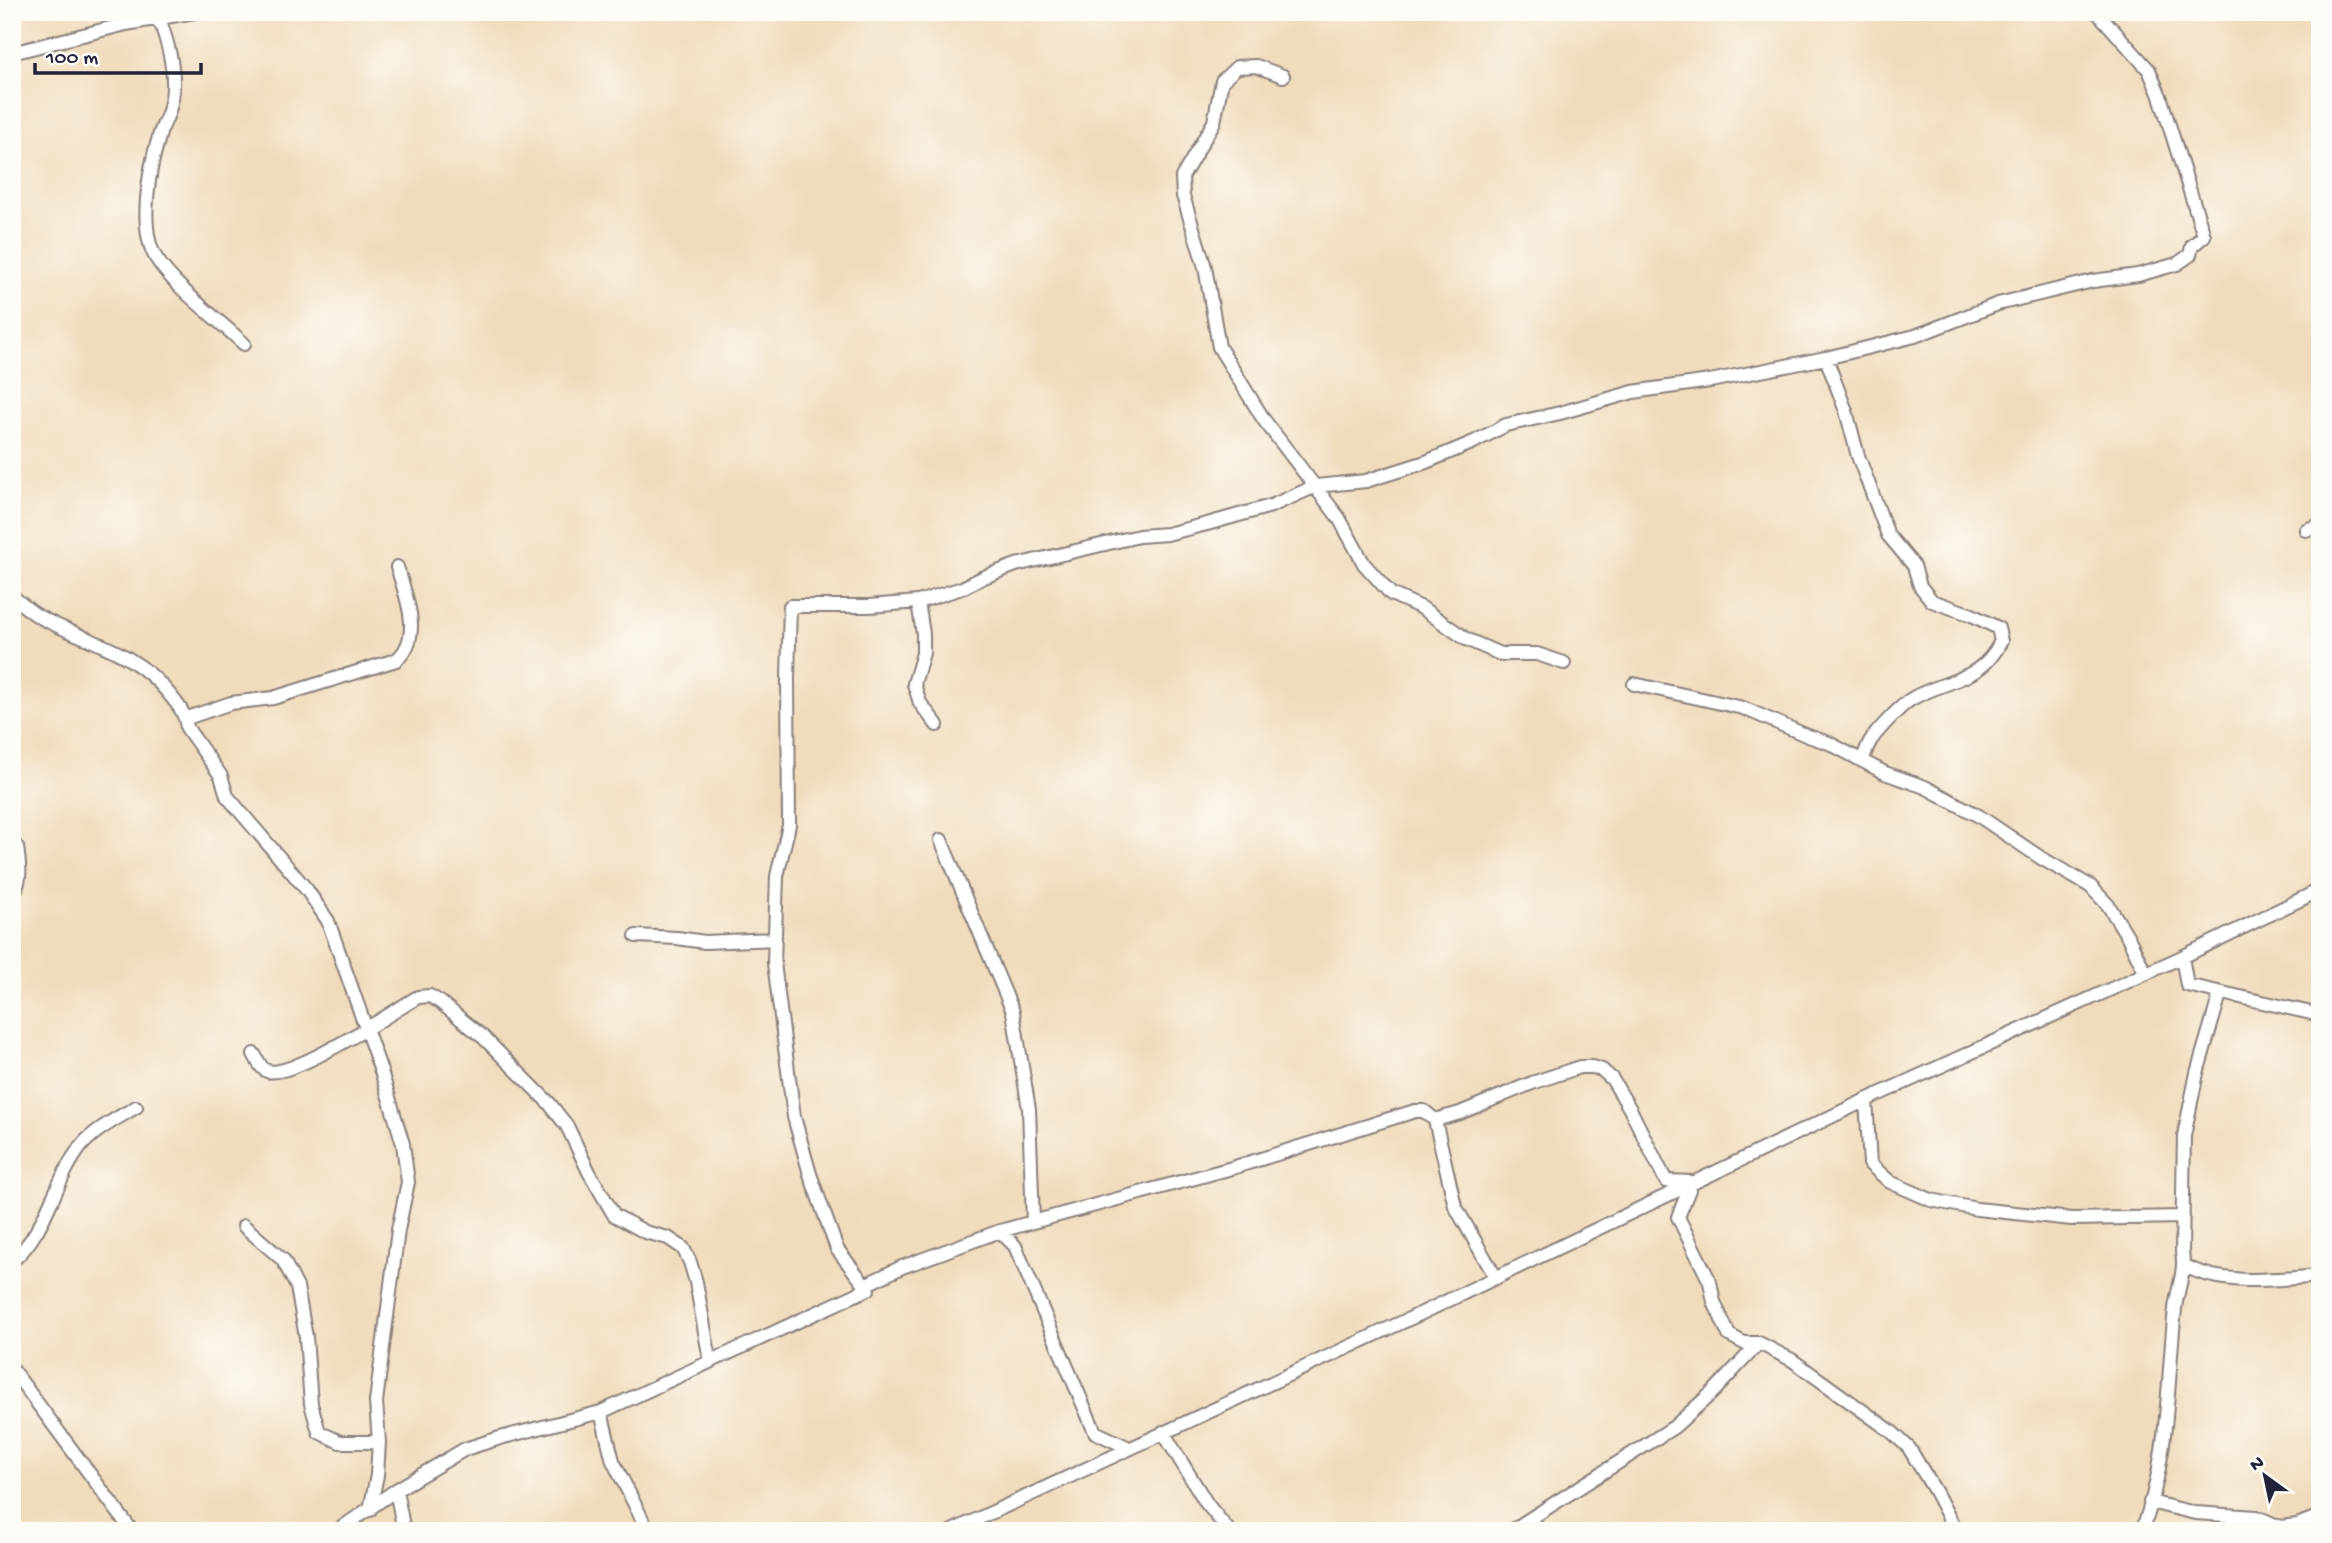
<svg xmlns="http://www.w3.org/2000/svg" width="2332" height="1543" viewBox="0 0 2332 1543" font-family="'Gochi Hand',sans-serif">
<style>
.lines{fill:none;stroke-linecap:round;stroke-linejoin:round}
.minor-casing{stroke:#897f7b;stroke-width:16}
.minor{stroke:#fff;stroke-width:12}
</style>
<rect width="100%" height="100%" fill="#fdfcf7"/>
<filter id="ink" filterUnits="userSpaceOnUse"><feTurbulence type="fractalNoise" baseFrequency=".0143" numOctaves="2"/><feDisplacementMap in="SourceGraphic" scale="14" xChannelSelector="R" yChannelSelector="G"/><feConvolveMatrix kernelMatrix="1 2 1 2 8 2 1 2 1" color-interpolation-filters="sRGB"/></filter>
<filter id="wash" filterUnits="userSpaceOnUse"><feTurbulence type="fractalNoise" baseFrequency=".00686" numOctaves="4" result="noise"/><feDisplacementMap in="SourceGraphic" scale="28" xChannelSelector="R" yChannelSelector="G"/><feGaussianBlur stdDeviation="1.57" result="paint"/><feColorMatrix in="noise" values="0 0 0 0 0 0 0 0 0 0 0 0 0 0 0 0 0 1.4 0 .05"/><feComposite in="paint" operator="in"/></filter>
<g filter="url(#wash)">
<rect width="100%" height="100%" fill="#f0dcbb"/>
</g>
<g filter="url(#ink)">
<g class="lines">
<g class="minor-casing">
<path id="minor" d="M159,19c10,26 19,60 11,88 -2,11 -9,20 -11,30 -10,32 -21,91 -3,121 19,30 62,61 88,86
M12,53l114,-29 68,-12
M1283,76l-27,-10 -19,1 -15,14 -8,41 -32,55 1,19 22,71 14,80 45,73 75,98 25,46 27,30 31,14 44,31 34,15h37l27,9
M1826,358l20,53 12,45 30,79 26,31 6,20 12,15 40,14 26,13 3,13c-19,40 -53,38 -88,57 -11,6 -35,32 -42,42 -4,6 -6,14 -9,21
M2306,530l14,-5
M12,596c9,7 17,15 26,20 49,27 95,32 132,79 8,10 16,19 17,33l34,48 6,20 80,94 21,31 53,150 22,73 5,38 -10,48 -22,172 3,40 -2,33 -7,35
M918,602l44,-14 22,-11 32,-12 123,-29 28,-2 40,-10 64,-18 45,-20 50,-5 60,-19 48,-20 32,-17 54,-12 73,-21 77,-11 116,-23 89,-22 83,-32 95,-23 45,-6 39,-11 13,-9 2,-9 12,-10 -44,-140 -11,-26 -52,-58
M1634,684l109,24 65,28 21,7 56,30 40,14 54,29 62,42 49,28 18,19 20,32 17,35
M187,718l44,-15 42,-5 123,-38c28,-22 10,-64 1,-93
M941,840l72,172 16,97 4,113
M12,896c11,-16 7,-32 5,-49
M636,936l41,2 28,4 70,-3
M2182,957l5,28 133,30
M254,1054c3,5 7,15 13,17 26,8 125,-59 151,-74l12,-1 10,6 43,35 66,66 18,23 22,46 25,43 31,17 23,6 15,10 7,14 6,20 14,78
M1866,1100l4,64 20,18 41,18 46,9 95,10 111,-2
M1435,1120l25,-7 72,-30 48,-16h12l10,3 10,9 18,30 36,72 26,1 -14,35 32,65 4,20 15,33 15,8h15l33,17 100,72 17,16 26,43 21,40
M244,1226l39,34 14,27 9,50 5,67 8,28 21,10h39
M1000,1231l15,15 80,186 34,16
M12,1261c35,-29 42,-81 70,-116 14,-16 36,-27 54,-38
M2185,1266c40,21 91,13 135,10
M868,1289l-31,-40 -27,-75 -16,-57 -20,-154 3,-87 12,-51 -1,-147 2,-72h79l49,-4 5,32v19l-9,31 6,19 17,22
M12,1369l120,162
M601,1412l12,49 35,70
M1163,1432l44,72 22,27
M396,1490l8,41
M2150,1502l45,11 62,4 23,10 17,-2 23,-9
M337,1531l59,-41 69,-41 35,-11 101,-26 267,-123 -1,-5 35,-17 98,-36 232,-63 183,-57h9l11,9 20,86 41,72
M952,1531l470,-218 444,-213 316,-143 138,-67
M1511,1531l163,-104 40,-36 45,-48
M2142,1531c27,-71 25,-148 33,-222 2,-20 11,-37 7,-57l2,-116 13,-63 23,-79"/>
</g>
<use href="#minor" class="minor"/>
</g>
</g>
<rect width="2332" height="1543" fill="none" stroke="#fdfcf7" stroke-width="42"/>
<g transform="translate(2265 1476) rotate(327)" stroke="#fdfcf7" stroke-width="5" paint-order="stroke">
<path d="M0-5L12 26L0 18L-12 26Z" fill="#22223b"/>
<text y="-10" font-size="19" font-weight="bold" text-anchor="middle" fill="#22223b">N</text>
</g>
<path d="M35 63v10h166v-10" fill="none" stroke="#22223b" stroke-width="3.5"/>
<text x="46" y="63" font-size="21" fill="#22223b" stroke="#fdfcf7" stroke-width="5" paint-order="stroke">100 m</text>
</svg>
